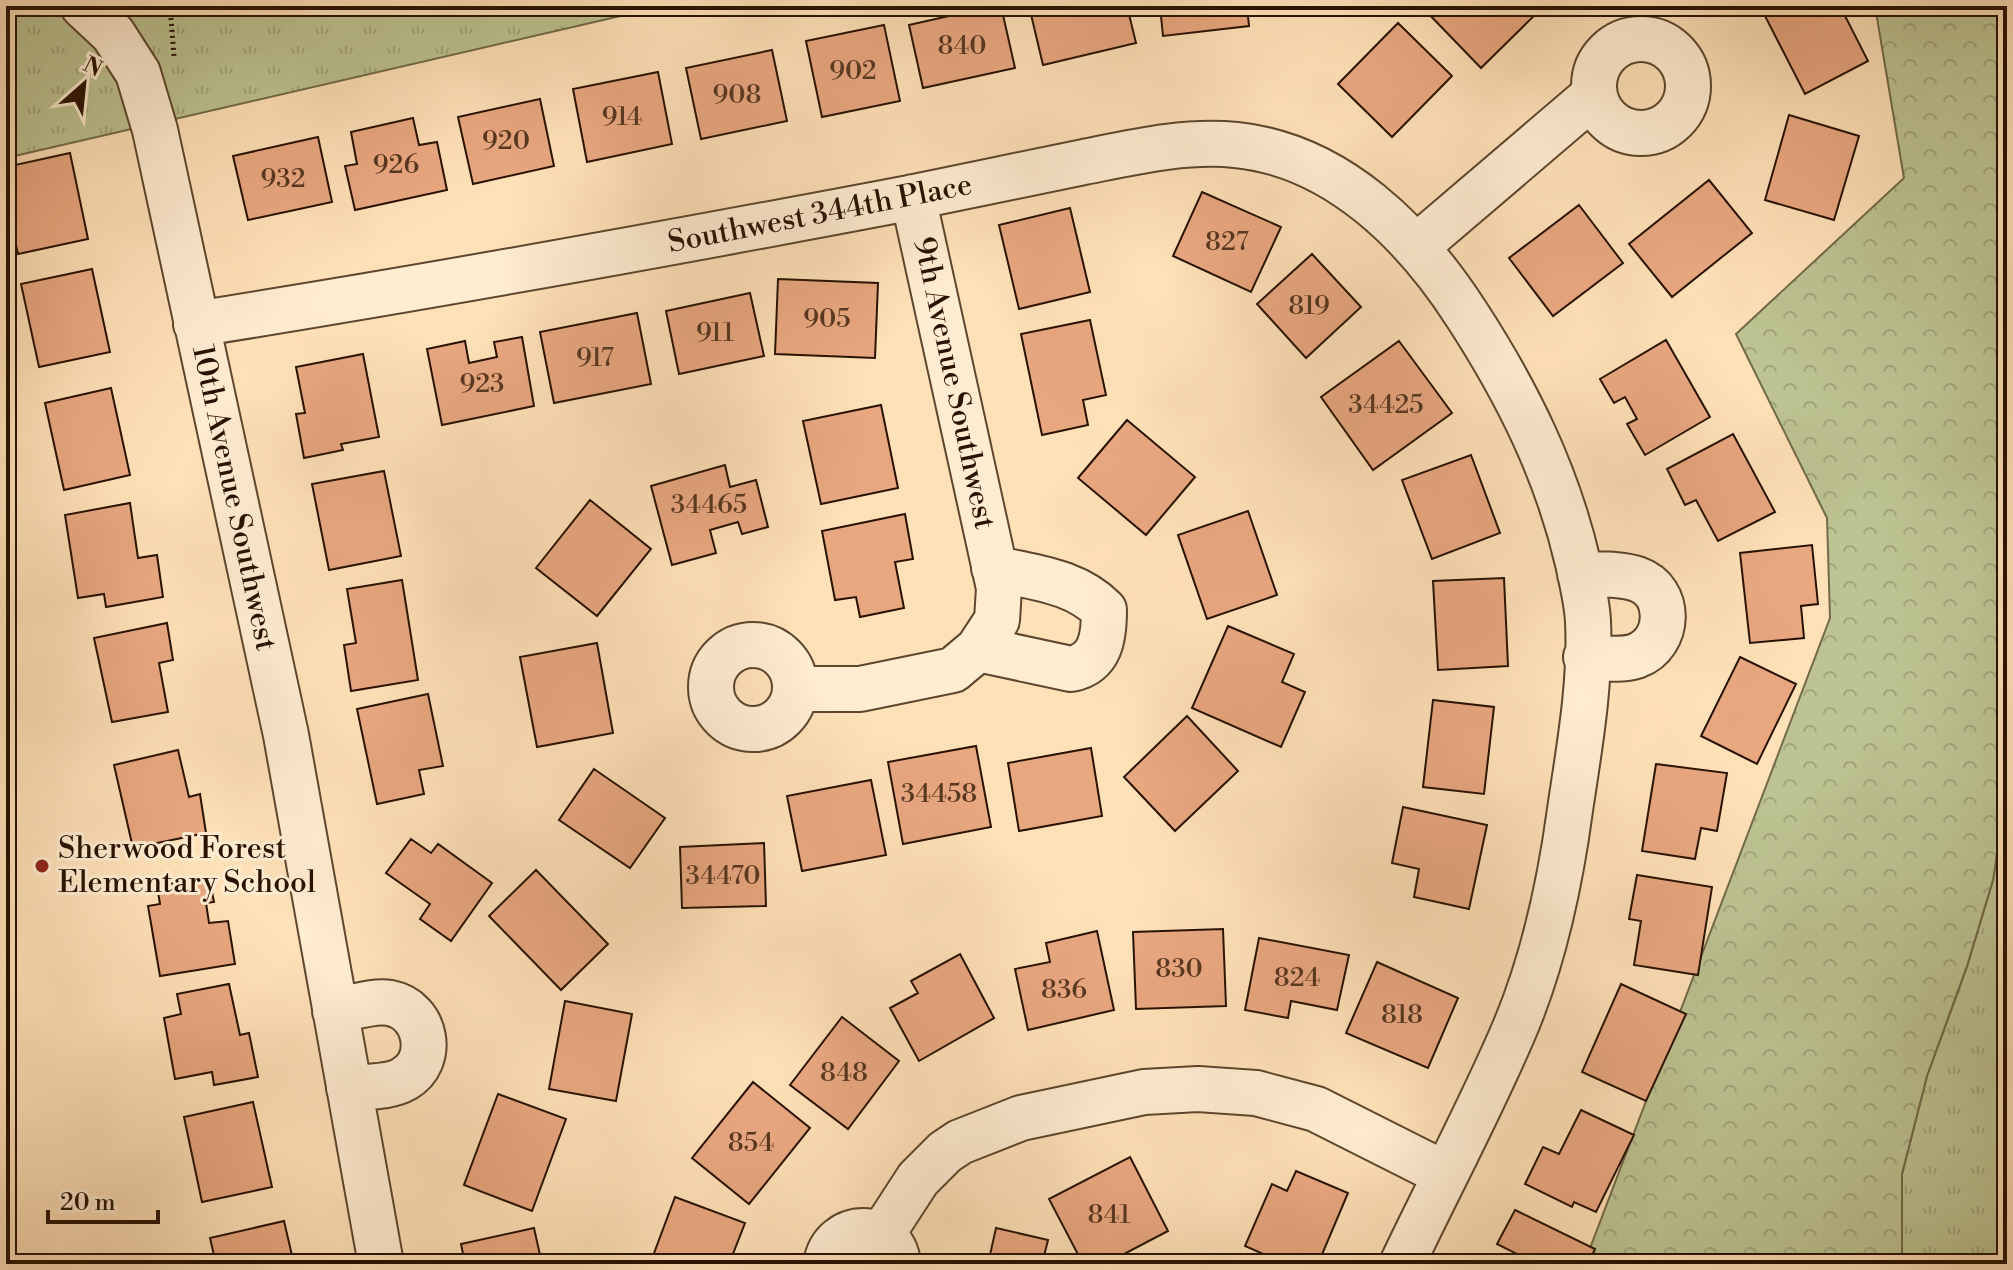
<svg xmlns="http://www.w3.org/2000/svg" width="2013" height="1270" viewBox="0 0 2013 1270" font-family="'Libre Bodoni',serif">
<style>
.grass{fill:url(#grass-tufts);stroke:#726a49;stroke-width:2}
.forest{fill:url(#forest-crowns);stroke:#726a49;stroke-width:2}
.pitch{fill:#bdc392;stroke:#726a49;stroke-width:2}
.building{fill:#e9a780;stroke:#271200;stroke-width:2}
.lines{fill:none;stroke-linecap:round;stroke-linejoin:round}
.minor-casing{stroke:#5d462e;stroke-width:48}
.path{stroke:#271200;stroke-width:5;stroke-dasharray:2 4;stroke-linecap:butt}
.minor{stroke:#ffecd1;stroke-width:44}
.poi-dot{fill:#8f2418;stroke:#ffecd1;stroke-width:3}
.labels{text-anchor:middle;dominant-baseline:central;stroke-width:6;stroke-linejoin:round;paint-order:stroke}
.number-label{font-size:26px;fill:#583720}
.street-label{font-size:30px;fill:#271200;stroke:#ffecd1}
.poi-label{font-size:30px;fill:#271200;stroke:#ffecd1;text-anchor:start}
</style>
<defs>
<pattern id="grass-tufts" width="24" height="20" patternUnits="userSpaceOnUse" patternTransform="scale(2)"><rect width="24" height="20" fill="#bdc392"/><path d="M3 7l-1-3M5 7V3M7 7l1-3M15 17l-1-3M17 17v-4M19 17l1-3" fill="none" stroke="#a2a67c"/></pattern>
<pattern id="forest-crowns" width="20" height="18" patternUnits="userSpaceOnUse" patternTransform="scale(2)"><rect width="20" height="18" fill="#bdc392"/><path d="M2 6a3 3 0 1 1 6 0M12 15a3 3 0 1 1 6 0" fill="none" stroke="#a2a67c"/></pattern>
</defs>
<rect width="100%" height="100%" fill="#ffe1b8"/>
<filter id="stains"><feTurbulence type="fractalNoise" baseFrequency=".0025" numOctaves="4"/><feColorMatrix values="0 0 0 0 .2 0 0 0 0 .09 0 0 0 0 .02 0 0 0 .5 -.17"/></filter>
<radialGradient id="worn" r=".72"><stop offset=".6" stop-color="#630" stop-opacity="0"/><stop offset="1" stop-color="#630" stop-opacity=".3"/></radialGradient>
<path class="grass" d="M6,6h658l-658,152z
M2007,792v472h-105v-90l25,-98 40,-109 26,-87z"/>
<path class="forest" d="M1875,6h132v786l-14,88 -26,86 -40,110 -25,98v90h-318l246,-646 -3,-100 -91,-184 168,-156z"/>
<path class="pitch" d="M6,872l10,64 -10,13z"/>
<path class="building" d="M993,6h8l14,62 -92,20 -14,-63z
M1029,6h98l9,37 -93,22z
M1160,6h87l2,20 -86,10z
M1421,6h117l3,3 -60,59z
M1780,6h60l28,55 -63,33 -41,-80z
M1398,23l54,53 -60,61 -54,-53z
M884,25l16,76 -78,16 -16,-76z
M772,50l15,71 -86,18 -15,-71z
M658,72l14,72 -85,18 -14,-73z
M540,99l14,67 -81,18 -15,-67z
M1789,115l70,21 -25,84 -69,-20z
M413,118l6,27 18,-3 10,48 -92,20 -10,-44 12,-2 -6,-32z
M318,137l14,65 -84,18 -15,-64z
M70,153l18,86 -70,15 -12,-53v-34z
M1709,180l43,53 -80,64 -43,-53z
M1202,192l79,35 -30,65 -78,-36z
M1579,205l44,58 -70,53 -44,-58z
M1070,208l20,84 -71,17 -20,-84z
M1312,254l49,53 -55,51 -49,-54z
M92,269l18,83 -71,15 -18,-83z
M778,279l100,4 -3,75 -100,-4z
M750,293l14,63 -85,18 -13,-63z
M637,313l14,71 -97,19 -14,-71z
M1090,320l16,75 -23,5 5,25 -46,10 -21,-101z
M522,337l12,69 -92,19 -15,-76 38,-8 4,22 28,-6 -3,-15z
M1666,340l44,77 -65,38 -18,-31 10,-5 -12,-22 -11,6 -14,-24z
M1399,341l53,72 -79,57 -52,-73z
M363,354l16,83 -38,7 2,6 -39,8 -8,-44 9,-1 -9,-46z
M111,388l19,87 -66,15 -19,-87z
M881,405l17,83 -77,16 -18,-83z
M1127,420l68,57 -49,58 -68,-57z
M1733,434l42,78 -57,29 -22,-41 -11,5 -18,-36z
M1471,455l29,78 -68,26 -30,-79z
M725,465l5,22 26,-7 12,47 -26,7 -4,-12 -28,8 6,23 -44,12 -21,-79z
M384,471l17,85 -72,14 -17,-86z
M590,500l61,49 -54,67 -61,-48z
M130,503l8,55 19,-3 6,42 -57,10 -2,-13 -26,4 -13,-83z
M1248,511l29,84 -70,24 -29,-84z
M905,514l8,45 -18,3 9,46 -44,9 -4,-20 -21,3 -13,-69z
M1812,545l6,59 -17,2 3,32 -54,5 -10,-90z
M1504,578l4,88 -70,4 -5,-89z
M402,580l16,100 -67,11 -7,-46 12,-2 -9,-54z
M167,623l6,37 -14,3 9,49 -56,10 -18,-84z
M1228,626l66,28 -12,28 23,10 -24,55 -89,-39z
M597,643l16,90 -76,14 -17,-90z
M1740,657l56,27 -39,80 -56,-28z
M428,694l15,72 -24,4 5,24 -47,10 -20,-95z
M1433,700l61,7 -10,87 -61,-7z
M1187,716l51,55 -63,60 -51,-54z
M976,746l15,81 -88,17 -15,-82z
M1091,748l11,68 -83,15 -11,-68z
M178,750l11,47 11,-3 6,39 -73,15 -19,-83z
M1656,764l71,9 -10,58 -16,-3 -6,31 -53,-8z
M594,769l71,49 -35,50 -71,-48z
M871,780l15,75 -84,16 -15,-75z
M1403,807l84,18 -18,84 -55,-12 5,-28 -27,-6z
M411,839l20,14 7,-9 54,39 -41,58 -31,-22 10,-15 -44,-31z
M764,843l2,63 -84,2 -2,-61z
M536,870l72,74 -47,46 -72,-74z
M1637,875l75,12 -14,88 -64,-10 7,-44 -12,-2z
M209,877l5,25 -8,1 3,20 19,-2 7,43 -75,12 -12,-70 12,-2 -3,-18z
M1223,929l3,77 -90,3 -3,-77z
M1097,931l17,79 -86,20 -13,-61 35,-7 -4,-19z
M1259,938l90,17 -12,55 -46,-9 -3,17 -43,-8z
M960,954l34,64 -75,43 -29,-53 28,-15 -7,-12z
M1377,962l81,36 -30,70 -82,-35z
M229,984l11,51 9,-2 9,44 -44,8 -2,-13 -37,7 -11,-61 17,-4 -4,-20z
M1621,984l65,30 -40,87 -64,-29z
M565,1001l67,13 -16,87 -67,-12z
M842,1017l57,44 -51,68 -58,-44z
M753,1082l57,46 -61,76 -57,-46z
M498,1094l68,25 -34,92 -68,-26z
M253,1102l19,85 -70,15 -18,-85z
M1581,1110l53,25 -38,77 -22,-10 -2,5 -47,-23 18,-37 16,7z
M1130,1157l38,74 -63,33h-22l-34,-65z
M1296,1171l52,22 -30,71h-32l-41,-18 27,-62 15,7z
M675,1197l70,26 -16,41h-79z
M1515,1210l80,39 -7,15h-64l3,-5 -30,-15z
M284,1221l10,43h-78l-6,-26z
M534,1228l8,36h-77l-4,-20z
M996,1228l52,12 -6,24h-54z"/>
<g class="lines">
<g class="minor-casing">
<path id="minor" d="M83,6l30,28 25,39 17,57 131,605 95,529
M1594 86a47 47 0 1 1 94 0a47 47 0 1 1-94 0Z
M1416,247l178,-152
M196,324c238,-38 476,-81 713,-126 58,-12 117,-24 175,-36 50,-10 101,-22 152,-17 101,10 179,89 231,170 50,77 90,157 111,248 4,19 9,39 10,58 3,63 -9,128 -18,189 -10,74 -26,149 -55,218 -34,80 -76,158 -113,236
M1580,574c18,1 39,-1 57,5 35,12 34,64 -1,77 -15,5 -34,2 -50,1
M711 687a42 42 0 1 1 84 0a42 42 0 1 1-84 0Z
M978,649l93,20c30,-6 33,-32 33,-59 -30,-30 -70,-32 -110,-42
M795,689h65l93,-19 25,-21 19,-29 2,-32 -86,-391
M335,1011c17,-3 38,-11 55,-8 37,7 46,58 14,76 -15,9 -38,7 -55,9
M881,1236l37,-57 27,-27 15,-10 61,-24 123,-26 54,-3 58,4 60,16 129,65
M826,1264c7,-44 68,-44 72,0"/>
</g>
<path class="path" d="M170,6l4,50"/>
<use href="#minor" class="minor"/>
</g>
<circle class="poi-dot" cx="42" cy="866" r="8"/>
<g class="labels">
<g class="number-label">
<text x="962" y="46">840</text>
<text x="853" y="71">902</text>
<text x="737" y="95">908</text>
<text x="622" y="117">914</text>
<text x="506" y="141">920</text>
<text x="396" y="165">926</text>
<text x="283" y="179">932</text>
<text x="1227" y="242">827</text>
<text x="1309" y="306">819</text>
<text x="827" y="319">905</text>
<text x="715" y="333">911</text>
<text x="595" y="358">917</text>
<text x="482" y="384">923</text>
<text x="1386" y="405">34425</text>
<text x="709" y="505">34465</text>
<text x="939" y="794">34458</text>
<text x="723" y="876">34470</text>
<text x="1179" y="969">830</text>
<text x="1297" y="978">824</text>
<text x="1064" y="990">836</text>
<text x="1402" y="1015">818</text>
<text x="844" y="1073">848</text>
<text x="751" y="1143">854</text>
<text x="1109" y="1215">841</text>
</g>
<g class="street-label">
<text transform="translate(820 214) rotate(-11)">Southwest 344th Place</text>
<text transform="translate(954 383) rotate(78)">9th Avenue Southwest</text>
<text transform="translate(234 498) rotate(78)">10th Avenue Southwest</text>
</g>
<g class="poi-label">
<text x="58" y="849">Sherwood Forest<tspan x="58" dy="34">Elementary School</tspan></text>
</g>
</g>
<rect width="2013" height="1270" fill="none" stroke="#ffe1b8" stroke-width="32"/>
<rect x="8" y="8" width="1997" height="1254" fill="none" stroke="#271200" stroke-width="4"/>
<rect x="16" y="16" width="1981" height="1238" fill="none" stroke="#271200" stroke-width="2"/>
<g transform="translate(84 84) rotate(27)" stroke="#ffecd1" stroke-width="6" paint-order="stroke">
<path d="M0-6L14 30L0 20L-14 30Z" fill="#271200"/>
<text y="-12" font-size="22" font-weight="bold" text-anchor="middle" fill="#271200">N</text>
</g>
<path d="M48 1210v12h110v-12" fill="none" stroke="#271200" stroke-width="4"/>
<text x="60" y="1210" font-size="24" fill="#271200" stroke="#ffecd1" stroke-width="6" paint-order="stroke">20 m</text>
<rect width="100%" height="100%" filter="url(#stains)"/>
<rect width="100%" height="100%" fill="url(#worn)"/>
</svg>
